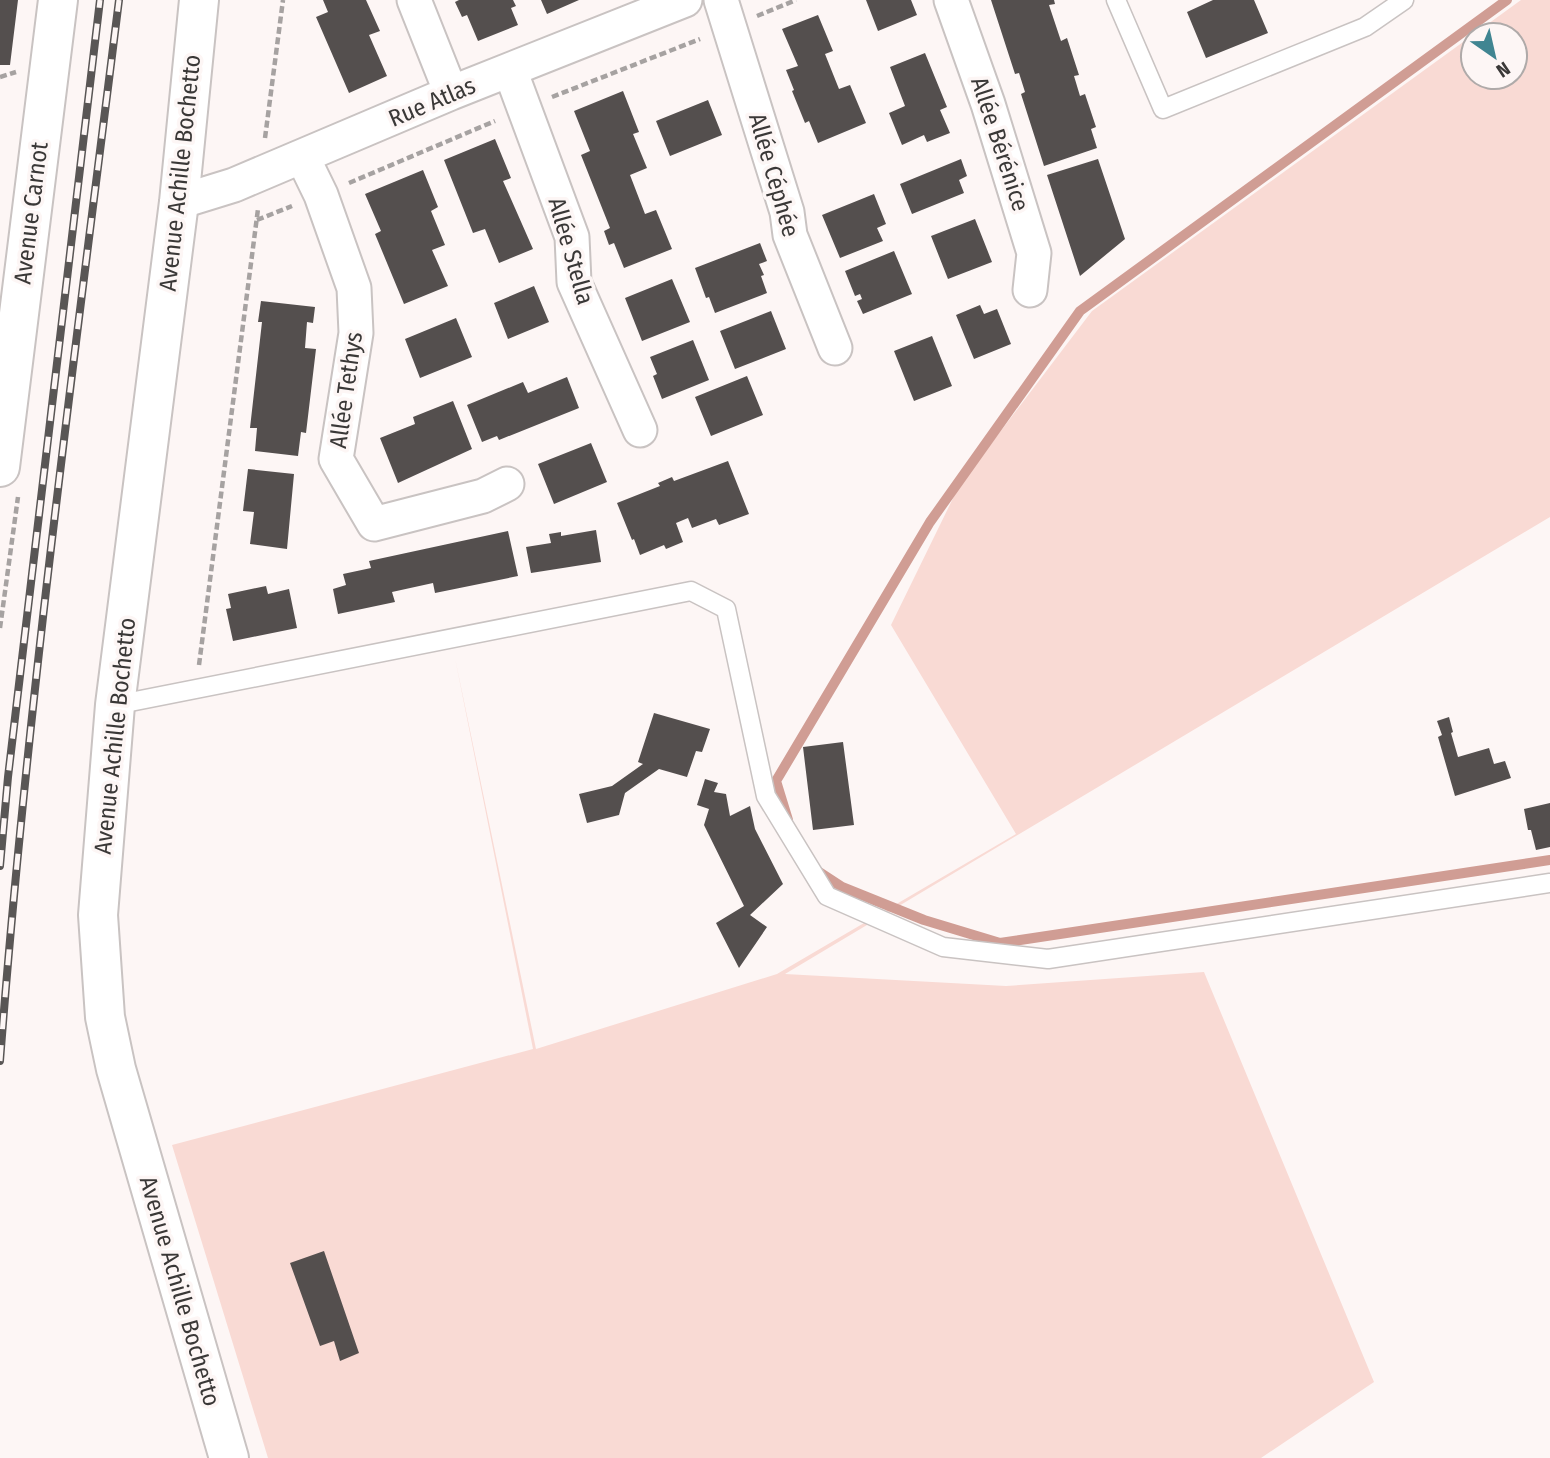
<svg xmlns="http://www.w3.org/2000/svg" width="1550" height="1458" viewBox="0 0 1550 1458" font-family="'Fira Sans Condensed',sans-serif">
<style>
.green{fill:#f9dad4;fill-rule:evenodd}
.lines{fill:none;stroke-linecap:round;stroke-linejoin:round}
.stream{stroke:#d09d94;stroke-width:10}
.building{fill:#544f4e}
.lane-casing{stroke:#c9c3c2;stroke-width:21}
.street-casing{stroke:#c9c3c2;stroke-width:37}
.secondary-casing{stroke:#c9c3c2;stroke-width:42}
.path{stroke:#a6a2a1;stroke-width:4.5;stroke-dasharray:7 3.5;stroke-linecap:butt}
.lane{stroke:#fff;stroke-width:18}
.street{stroke:#fff;stroke-width:33}
.secondary{stroke:#fff;stroke-width:38}
.rail-casing{stroke:#595655;stroke-width:8}
.rail{stroke:#fdf6f5;stroke-width:5;stroke-dasharray:16;stroke-linecap:butt}
.labels{text-anchor:middle;dominant-baseline:central;stroke-width:7;stroke-linejoin:round;paint-order:stroke}
.street-label{font-size:24px;fill:#3a3837;stroke:#fdf6f5}
</style>
<rect width="100%" height="100%" fill="#fdf6f5"/>
<path class="green" d="M1521,0h29v517l-765,457 221,12 198,-14 170,410 -113,76h-993l-96,-313 361,-96 -78,-391 81,391 241,-75 239,-140 -125,-209 68,-139 133,-175zM1473,35h42v42h-42z"/>
<g class="lines">
<path class="stream" d="M788,820l-12,-39 154,-259 150,-211 427,-311
M816,870l26,17 82,33 76,23 550,-83"/>
</g>
<path class="building" d="M0,0h18l-8,65h-10z
M323,0h43l14,31 -11,4 18,41 -38,17 -33,-76 12,-5z
M459,0h54l3,6 -5,2 7,17 -40,16 -11,-26 -5,2 -7,-15z
M541,0h38l-32,14z
M866,0h45l6,15 -39,16z
M991,0h63l1,4 -6,1 12,36 6,-3 12,37 -5,1 6,20 5,-2 11,33 -5,2 6,19 -53,18 -23,-72 4,-2 -6,-19 -4,1z
M1213,0h41l14,33 -62,25 -19,-46z
M818,15l15,36 -8,3 14,35 11,-4 16,38 -48,20 -9,-22 -4,2 -13,-32 2,-1 -8,-20 12,-4 -16,-37z
M925,53l22,54 -7,3 10,23 -23,9 -3,-7 -22,10 -13,-32 16,-7 -15,-39z
M623,91l16,41 -6,2 14,34 -17,7 15,39 11,-4 16,39 -48,19 -10,-25 -5,2 -5,-14 6,-3 -29,-73 9,-4 -16,-40z
M708,100l14,35 -52,21 -14,-35z
M495,139l16,39 -8,3 30,68 -34,14 -14,-34 -12,4 -29,-73z
M961,159l6,17 -8,4 5,13 -52,21 -12,-30z
M1098,159l27,80 -45,37 -33,-101z
M423,170l15,37 -7,4 14,34 -13,5 16,36 -44,18 -29,-70 6,-3 -16,-37z
M874,194l12,30 -9,4 6,13 -43,17 -18,-43z
M975,219l17,43 -44,17 -17,-43z
M760,243l7,18 -8,3 5,11 -3,1 6,17 -52,20 -6,-16 -3,1 -11,-30z
M894,251l18,43 -49,20 -6,-13 5,-2 -2,-5 -5,2 -10,-25z
M672,279l18,43 -48,19 -17,-43z
M534,286l15,36 -41,17 -14,-36z
M261,301l54,6 -2,16 -6,-1 -2,26 11,1 -10,84 -5,-1 -3,24 -43,-5 2,-23h-7l12,-106h-4z
M980,305l4,9 13,-5 14,35 -37,15 -18,-44z
M771,311l15,38 -51,20 -15,-38z
M456,318l16,39 -52,21 -15,-39z
M932,336l20,50 -38,15 -20,-50z
M693,340l16,40 -47,19 -9,-23 4,-2 -7,-17z
M747,376l16,39 -52,21 -16,-39z
M567,377l12,31 -80,32 -2,-4 -15,6 -15,-37 56,-23 5,11z
M453,401l19,48 -74,34 -18,-45 35,-14 -2,-7z
M591,443l16,39 -53,22 -16,-40z
M728,461l21,53 -30,11 -3,-6 -24,9 -4,-10 -12,5 7,19 -17,7 -2,-4 -24,10 -6,-16 -2,1 -15,-37 43,-17 -2,-3 14,-6 2,4z
M248,469l46,5 -7,75 -37,-5 4,-32 -11,-1z
M596,530l5,32 -70,11 -5,-26 25,-4 -2,-9 12,-2v4z
M508,531l10,45 -83,17 -2,-10 -41,9 3,10 -57,12 -5,-25 13,-4 -3,-11 28,-6 -2,-7z
M266,586l2,8 21,-5 8,39 -64,13 -7,-32 5,-1 -3,-14z
M654,713l56,16 -8,23 -6,-1 -9,26 -28,-8 -34,24 -6,22 -32,8 -8,-29 33,-8 31,-22 -5,-2z
M1449,717l4,15 -2,1 7,24 31,-9 5,16 11,-3 6,17 -56,18 -17,-59 4,-2 -5,-14z
M843,742l11,83 -41,5 -10,-83z
M705,779l13,4 -4,9 12,2 4,22 20,-10 5,23 28,55 -33,31 17,12 -28,41 -23,-45 28,-17 -40,-81 5,-16 -12,-4z
M1550,803v44l-14,3 -5,-20h-3l-4,-21z
M324,1251l35,102 -19,8 -6,-20 -14,5 -30,-83z"/>
<g class="lines">
<g class="lane-casing">
<path id="lane" d="M1116,0l47,109 202,-82 39,-27
M115,705l576,-114 35,18 40,187 61,100 116,51 105,12 502,-76"/>
</g>
<g class="street-casing">
<path id="street" d="M414,0l37,93
M721,0l66,212 3,23 45,113
M951,0l37,104 46,149 -4,37
M510,70l62,167 2,45 66,148
M303,158l18,37 33,93 2,45 -20,126 38,65 109,-28 24,-12
M179,202l55,-17 217,-92 234,-93"/>
</g>
<g class="secondary-casing">
<path id="secondary" d="M199,0l-20,202 -64,503 -17,210 7,102 11,52 113,389
M0,467l58,-467"/>
</g>
<path class="path" d="M757,16l39,-16
M0,77l16,-5
M552,97l148,-58
M265,138l18,-138
M349,183l146,-62
M257,220l35,-14
M0,628l18,-131
M199,665l59,-456"/>
<use href="#lane" class="lane"/>
<use href="#street" class="street"/>
<use href="#secondary" class="secondary"/>
<g class="rail-casing">
<path id="rail" d="M0,866l8,-89 92,-777
M0,1061c27,-355 75,-708 119,-1061"/>
</g>
<use href="#rail" class="rail"/>
</g>
<g class="labels">
<g class="street-label">
<text transform="translate(432 102) rotate(-23)">Rue Atlas</text>
<text transform="translate(1000 144) rotate(72)">Allée Bérénice</text>
<text transform="translate(180 173) rotate(-84)">Avenue Achille Bochetto</text>
<text transform="translate(774 175) rotate(74)">Allée Céphée</text>
<text transform="translate(31 213) rotate(-83)">Avenue Carnot</text>
<text transform="translate(571 251) rotate(74)">Allée Stella</text>
<text transform="translate(346 390) rotate(-82)">Allée Tethys</text>
<text transform="translate(115 736) rotate(-84)">Avenue Achille Bochetto</text>
<text transform="translate(180 1291) rotate(74)">Avenue Achille Bochetto</text>
</g>
</g>
<g transform="translate(1494 56) rotate(146)"><circle r="33" fill="#fdf6f5" stroke="#afaaa9" stroke-width="2"/>
<path d="M0-5L12 26L0 18L-12 26Z" fill="#408591"/>
<text y="-10" font-size="19" font-weight="bold" text-anchor="middle" fill="#3a3837">N</text>
</g>
</svg>
